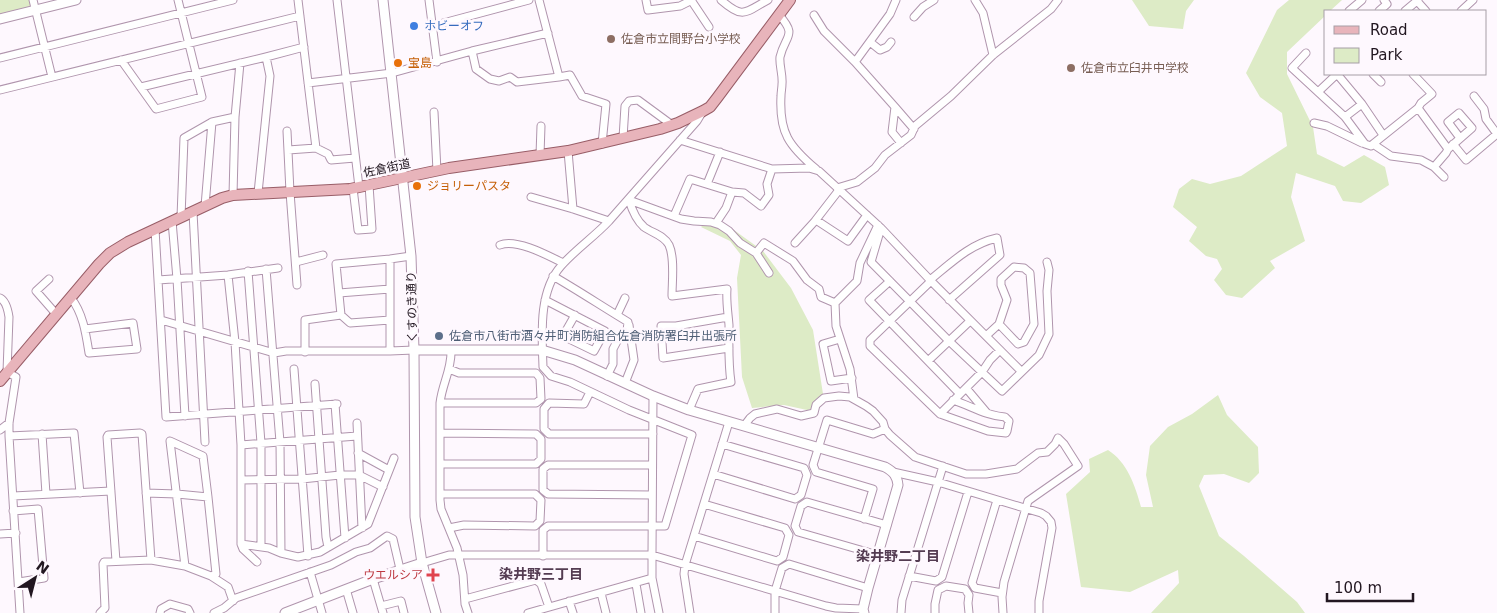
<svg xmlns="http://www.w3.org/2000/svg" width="1497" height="613" viewBox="0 0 1497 613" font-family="'DejaVu Sans','Noto Sans JP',sans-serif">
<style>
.green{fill:#ddebc6}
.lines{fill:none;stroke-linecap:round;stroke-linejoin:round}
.minor-casing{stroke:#b095ad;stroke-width:9}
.tertiary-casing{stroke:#b095ad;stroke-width:11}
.primary-casing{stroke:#985d67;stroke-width:12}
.minor{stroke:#fff;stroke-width:7}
.tertiary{stroke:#fff;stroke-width:9}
.primary{stroke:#e8b4bb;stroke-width:10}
.shop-dot{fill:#3f7fe0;stroke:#fef8fe;stroke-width:2}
.education-dot{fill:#8d6e63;stroke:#fef8fe;stroke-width:2}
.food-dot{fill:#e8710a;stroke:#fef8fe;stroke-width:2}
.service-dot{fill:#5c6f8a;stroke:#fef8fe;stroke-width:2}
.health-dot{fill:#e0444e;stroke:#fef8fe;stroke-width:2}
.labels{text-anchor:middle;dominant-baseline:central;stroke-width:5;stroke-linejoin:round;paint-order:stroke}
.shop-label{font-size:12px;fill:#366cbe;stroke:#fef8fe;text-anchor:start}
.education-label{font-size:12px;fill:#785e54;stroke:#fef8fe;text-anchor:start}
.food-label{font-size:12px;fill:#c56008;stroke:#fef8fe;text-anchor:start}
.street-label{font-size:12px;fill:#221721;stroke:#fef8fe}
.service-label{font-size:12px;fill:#4e5e75;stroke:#fef8fe;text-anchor:start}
.health-label{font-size:12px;fill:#be3a42;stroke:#fef8fe;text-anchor:end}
.neighbourhood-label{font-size:14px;font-weight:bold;fill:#543c52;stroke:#fef8fe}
</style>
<rect width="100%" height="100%" fill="#fef8fe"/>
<path class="green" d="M0,0h30l2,7 -32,9z
M1132,0h62l-8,11 -3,18 -34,-3z
M1289,0h53l-12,11h-4v4l-39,37v22l26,53 4,27 27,13 20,-12 21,12 4,18 -28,18 -18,-2 -8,-15 -39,-13 -5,24 14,44 -35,20 5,7 -33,30 -16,-3 -12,-15 8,-11 -5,-10 -11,-3 -17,-15 8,-14 -24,-20 6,-18 13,-10 18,5 31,-8 46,-30 -5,-33 -22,-16 -14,-24 31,-63z
M709,219l18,6 36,26 28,37 22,42 10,64 -6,15 -10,1 -23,-5 -32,3 -10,-31 -5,-99 4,-23 -11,-14 -29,-14z
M1218,395l9,20 31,32 1,26 -10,10 -25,-9 -20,1 -5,11 20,50 25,20 53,46 8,11h-154l28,-30 -1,-13 -48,22 -49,-5 -15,-93 24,-22 -1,-13 19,-9c19,12 27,35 33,57h12l-7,-32 4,-29 18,-19 24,-13z"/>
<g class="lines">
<g class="minor-casing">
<path id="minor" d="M33,0l19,77
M298,0l18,148 12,6 3,6 24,-2
M337,0l22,187
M429,0l8,62
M539,0l20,77
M646,0l2,10 32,-4 12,-6
M691,0l18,27
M721,0c23,20 24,12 47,0
M975,0l8,13 10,42
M1417,1l9,10
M1349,11l13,-11
M1379,11l8,-7 -3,-4
M1405,11l13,-11
M1461,11l12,-11
M779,15c19,21 6,20 1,42 -1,8 3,18 2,27 0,4 -1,8 -1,12 -2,37 8,50 35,73
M814,15l10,16 31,31 40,45 -3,25 9,11
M914,17l9,-10 11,-7
M432,26l97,-26
M870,42l10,8 7,-3 4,-5
M472,51l4,18 14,10 9,2 11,-4 7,5 42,-5 11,-2 12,21 24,8 -4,40
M1306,53l-14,15 53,49 20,27 6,2 2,-2 18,12 30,4 13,7 10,10
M0,58l233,-58
M121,60l35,49 46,-12 -24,-97
M855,62l35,-48 6,-14
M1337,74l25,30 21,31
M1373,74l8,8
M308,83l84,-10 80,-22 76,-18
M141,87l125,-30 38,-10
M0,90l300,-74
M1318,92l19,-18
M1474,96l10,13 2,10 11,15
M895,107l19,22
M1418,108l30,41
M434,112l3,59
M1345,117l17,-13
M1314,123l13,3 35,17
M287,131l3,61 7,93
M623,138l2,-32 4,-5 9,-1 34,25
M680,140l92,29 37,-1 10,3 62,57 50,53 90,90
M1373,144l45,-36 3,-5 11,-9 -19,-20
M1453,144l13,16 31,-26
M288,150l28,-2
M568,151l5,58
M540,155l1,-29
M1434,167l12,-14 2,-4 24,-21 -13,-15 -11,9 12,16
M707,184l13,-32
M353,188l5,42 14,-1 -3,-44
M837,188l20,-6 18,-14 10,-13 26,-20 4,-9 36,-30 42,-41 58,-46 7,-9
M732,192l12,1 17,13 8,-11 -2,-11 5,-15
M258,193l12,-117 -4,-19
M233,195l2,-78 5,-54
M531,197l42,12 36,12
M629,200c3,10 7,20 15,27 8,6 20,8 25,18 6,13 3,37 3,51l55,-7c-1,13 1,23 2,36 0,19 -1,38 2,57l-33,7 -9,21
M629,200l52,19 13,2 17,1 9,3 9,6 11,12 16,10 13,20
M205,206l7,-84
M193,212l12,230
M674,216l16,-37 42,13 -6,16 -10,15
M181,217l3,-79 28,-16 23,-5
M816,220l32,21 19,-26
M172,221l5,58 8,137
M881,228l-10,34 78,79 53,50 37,-36 10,-21 -2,-43 2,-21 -2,-8
M155,229l11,188 171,-13
M795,243l20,-22 24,-31
M500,245c16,-7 49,11 63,18
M756,253l8,-10 29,18 14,19 12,9 2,8 14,6
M296,262l27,-7
M266,269l14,173 1,111
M248,271l13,172v103
M228,275l7,67 6,103v99
M553,276c26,15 50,31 75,46l-1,9 -6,3 -8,15v15l-6,12
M49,279l-13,12 21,24
M158,280l70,-5 50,-7
M930,280c21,-17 40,-36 67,-42l3,17 -51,45
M890,281l-21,19 91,94
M931,281l-61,59v6l70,68 48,17 18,2 1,-2 2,-10 -4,-4c-18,-1 -34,-11 -52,-17
M339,293l51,-4
M0,298c6,3 8,12 9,19l-2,55 9,5 -7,46v13l11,177
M71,298c12,15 15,36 18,55l48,-4 -4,-26 -48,6
M545,300l60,31 -11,20 -31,-15 12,-21
M341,315l9,8 40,-3v31
M617,315l8,-17
M728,317l-52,9h-15l2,32 66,-10
M161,320l113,33 12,-2h104l24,-1
M390,320v-61
M986,336l13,-12 8,-24 -6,-15v-6l13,-12 10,1 6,5 4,51 -10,18 -6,2 -19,-20
M840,339l-17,5 8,37 21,-3
M451,350c1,19 -9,34 -11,53v97l1,9 16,39 6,27 2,29 3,9
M305,352v-32l36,-5 -5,-51 54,-5 21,-3
M928,361l42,-40
M294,369l14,187
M625,383l9,-23 -5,-35
M315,384l11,153 2,10
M966,388l21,25
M590,392l-6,12 -35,-1 -5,6v20l5,5h104
M653,396l-1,159v23l7,35
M854,399l-4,-30 -14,-43 -1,-23 22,-22 3,-18 18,-38
M440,403h96l5,-4 -1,-21 -4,-5h-77l-10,-4
M335,404l10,134
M940,414l42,-42 8,-12 10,-10
M357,423l5,105
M744,426l6,-8 5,-4 22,-5 24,7 13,-3 2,-8 8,-7 15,-2 11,1 16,9 7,5 10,11 2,7 5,6 25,22 51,17h20l31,-5 21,-16 9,-1 8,-8 3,-6 6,6 14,22 -50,35 -24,81 -2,15 1,16
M0,430l9,-7
M42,434l4,60
M9,436l65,-3 6,60
M241,445l116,-9
M358,453l31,17
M440,464h96l5,-5v-20l-5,-5 -96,-1
M893,472l45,10 103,31 5,3 5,6 1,6 -13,73v12
M713,474l82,25 6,-4 6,-20 -3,-7 -82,-24
M241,480l61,-1 38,-4h19l24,12
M440,494h95l6,6 -1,21 -5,5 -71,-1 -15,3
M652,495l-104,-1 -5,-4v-21l5,-4h104
M13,496l98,-5
M997,500l-25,83 3,5 27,5
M13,511l25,-2 6,69 -25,4
M864,519l9,-30 -57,-17 -3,-7 14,-45 46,14 12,-5
M0,534l16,-1
M694,536l83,25 6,-4 6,-22 -4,-7 -81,-24
M878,555l-80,-23 -3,-6 6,-20 6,-4 80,23
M543,556v-26l5,-4h117l27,-91 -63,-25 -59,-28 -19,-6 -8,-9c-1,-32 -5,-75 18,-101 14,-16 33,-29 48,-45l88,-100 6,-10
M116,561l-9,-124 1,-2 32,-2 2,1 9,126
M257,562l-14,-13 -2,-5 28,4 12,5 17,4 22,-5 48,-28 26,-66
M422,563l27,-8h203l174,51 10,2 27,1
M185,566l-15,-125 33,15 5,41
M310,572l12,41
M211,576l17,11 5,14
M909,576l27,5 6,-4 26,-85
M373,579l10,34
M636,584l5,29
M346,589l7,24
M601,593l5,20
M465,599l71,-19 5,4 8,23
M569,601l4,12
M381,606l20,-5 3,12
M100,613l5,-5 -2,-44 1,-2 47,-2 34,6 26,10 5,-2 -8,-77 -31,-3 -31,-1
M160,613l1,-4 9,-5 18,5 2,4
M214,613l10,-5 12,-10 95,-33 25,-13 14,-4 17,-12 6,3 7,30
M528,613l124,-35
M690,613l-6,-39 1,-9 44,-143
M775,613v-22l7,-23 7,-4 79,24
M901,613l1,-13 41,-134
M935,613v-9l3,-14 8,-4 19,3 4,6 -1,8 1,10"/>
</g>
<g class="tertiary-casing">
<path id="tertiary" d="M383,0l28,256 3,94 1,167 7,46 14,50
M0,19l76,-19
M414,350h128l33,10 78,36 36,14 196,57c9,5 12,9 13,18l-30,103 -5,21 1,4
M285,613l88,-34 49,-16"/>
</g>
<g class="primary-casing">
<path id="primary" d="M0,381l99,-117 11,-11 18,-11 94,-44 11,-3 117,-6 99,-21 119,-17 92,-22 18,-6 25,-12 7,-4 7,-9 73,-98"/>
</g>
<use href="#minor" class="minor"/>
<use href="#tertiary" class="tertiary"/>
<use href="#primary" class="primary"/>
</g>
<circle class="shop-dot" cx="414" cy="26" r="5"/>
<g class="education-dot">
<circle cx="611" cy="39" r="5"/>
<circle cx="1071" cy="68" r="5"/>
</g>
<g class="food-dot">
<circle cx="398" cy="63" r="5"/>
<circle cx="417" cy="186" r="5"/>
</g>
<circle class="service-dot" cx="439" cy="336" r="5"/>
<path class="health-dot" d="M430.5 567.5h5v5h5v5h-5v5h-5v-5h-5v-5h5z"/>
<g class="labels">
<g class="shop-label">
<text x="424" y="26">ホビーオフ</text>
</g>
<g class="education-label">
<text x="621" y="39">佐倉市立間野台小学校</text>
<text x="1081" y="68">佐倉市立臼井中学校</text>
</g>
<g class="food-label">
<text x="408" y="63">宝島</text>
<text x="427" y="186">ジョリーパスタ</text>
</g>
<g class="street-label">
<text transform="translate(387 168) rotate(-12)">佐倉街道</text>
<text transform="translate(412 307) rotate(-91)">くすのき通り</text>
</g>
<g class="service-label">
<text x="449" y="336">佐倉市八街市酒々井町消防組合佐倉消防署臼井出張所</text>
</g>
<g class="health-label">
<text x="423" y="575">ウエルシア</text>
</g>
<g class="neighbourhood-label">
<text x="898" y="556">染井野二丁目</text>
<text x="541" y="574">染井野三丁目</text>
</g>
</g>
<rect x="1324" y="10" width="162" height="65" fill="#fef8fe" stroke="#a69ea6"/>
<rect x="1334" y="26" width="25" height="8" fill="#e8b4bb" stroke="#a69ea6"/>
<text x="1370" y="35" font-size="15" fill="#221721">Road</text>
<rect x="1334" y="48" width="25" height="15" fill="#ddebc6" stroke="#a69ea6"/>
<text x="1370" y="60" font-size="15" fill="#221721">Park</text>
<g transform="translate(35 578) rotate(36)" stroke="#fef8fe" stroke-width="4" paint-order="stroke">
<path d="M0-4L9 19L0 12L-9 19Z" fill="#221721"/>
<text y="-8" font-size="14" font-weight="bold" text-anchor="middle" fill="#221721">N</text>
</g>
<path d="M1327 593v8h86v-8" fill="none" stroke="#221721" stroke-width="2.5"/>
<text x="1334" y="593" font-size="15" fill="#221721" stroke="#fef8fe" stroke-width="4" paint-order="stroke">100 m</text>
</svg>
